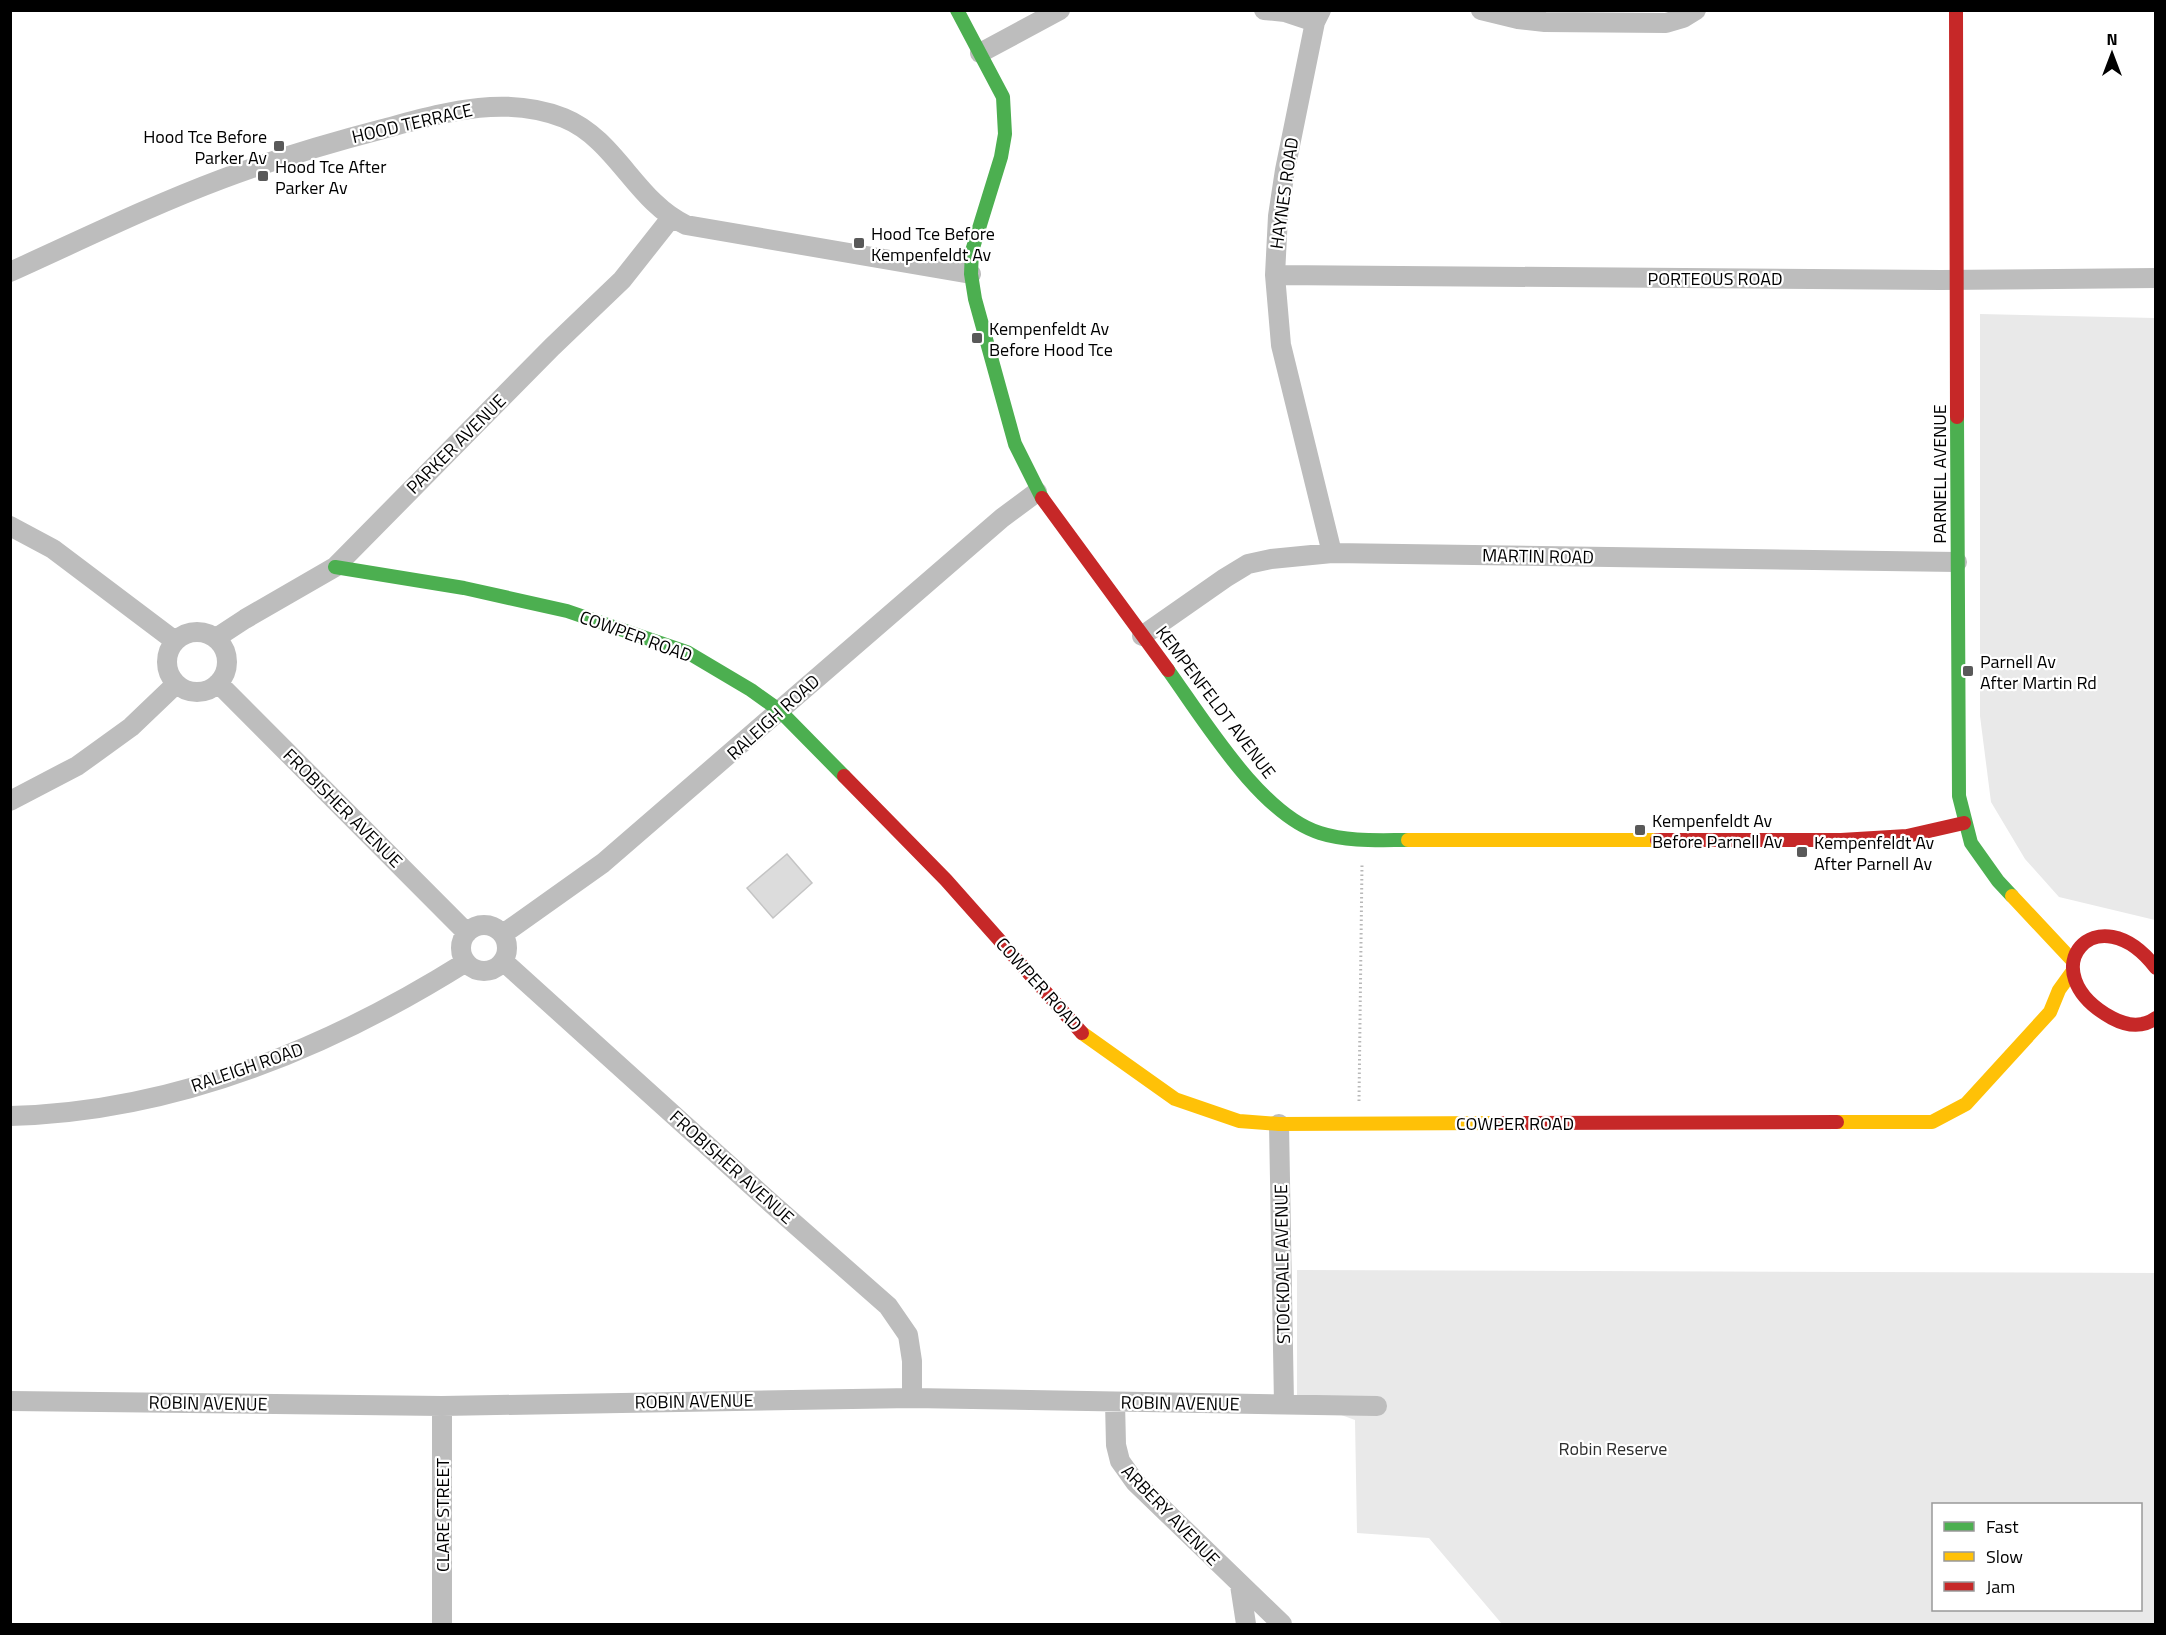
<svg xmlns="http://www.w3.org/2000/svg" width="2166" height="1635" viewBox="0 0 2166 1635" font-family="'Titillium Web',sans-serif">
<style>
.green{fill:#e9e9e9;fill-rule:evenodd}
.building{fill:#dcdcdc;stroke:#c4c4c4;stroke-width:1.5}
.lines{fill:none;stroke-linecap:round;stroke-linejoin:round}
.path{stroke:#b8b8b8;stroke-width:3;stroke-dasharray:1.5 3;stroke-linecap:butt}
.street{stroke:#bdbdbd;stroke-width:20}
.fast{stroke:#4caf50;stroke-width:14}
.slow{stroke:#ffc107;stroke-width:14}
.jam{stroke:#c62828;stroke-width:14}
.poi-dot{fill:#595959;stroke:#fff;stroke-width:2}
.labels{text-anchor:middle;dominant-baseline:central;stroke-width:4.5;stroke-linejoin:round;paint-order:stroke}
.street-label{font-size:18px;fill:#000;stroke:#fff}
.poi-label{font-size:18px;fill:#000;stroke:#fff;text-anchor:start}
.park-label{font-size:18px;fill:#2e2e2e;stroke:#fff}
</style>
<rect width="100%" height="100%" fill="#fff"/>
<path class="green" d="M1980,314l175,4v602l-96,-23 -34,-38 -34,-57 -11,-86z
M1297,1270l858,3v351h-653l-73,-86 -72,-5 -2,-113 -58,-21zM1934,1504h206v106h-206z"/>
<path class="building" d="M787,854l25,29 -39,35 -26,-30z"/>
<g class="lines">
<path class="path" d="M1359,1101l3,-237"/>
<path class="street" d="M1264,10l21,2 30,10
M1321,10l-6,12 -30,148 -7,46 -3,59 6,70 51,208
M1481,10l37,9 27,3 121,1 17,-5 13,-8
M980,53l80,-43
M10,272c71,-32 140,-66 212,-93 53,-20 107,-36 161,-50 60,-16 120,-35 181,-11 52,21 72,84 122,107l285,49
M1275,275l666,5 215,-2
M10,526l43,23 122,92
M167 662a30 30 0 1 1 60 0a30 30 0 1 1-60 0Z
M1142,636l83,-58 23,-14 23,-5 61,-6 625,9
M216,638l29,-19 90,-52 217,-220 70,-67 49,-62
M218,683l249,250
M10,801l67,-35 54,-39 45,-43
M461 948a23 23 0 1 1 46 0a23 23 0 1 1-46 0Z
M503,934l100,-71 399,-345 35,-26
M503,961l269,243 116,102 20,29 4,26v37
M10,1116c163,-4 319,-68 456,-154
M1279,1124l5,280
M10,1401l432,5 470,-8 465,8
M1115,1402l1,43 4,16 15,21 147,142
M442,1406v218
M1240,1585l6,39"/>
<path class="fast" d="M957,10l46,87 2,37 -4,23 -29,94 -1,23 4,25 40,145 27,54
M1957,417l2,379 12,47 27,38 14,15
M335,567l129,21 103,23 120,41 64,38 28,20 65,66
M1168,670c36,50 93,145 152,163 28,9 59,7 88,7"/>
<path class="slow" d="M1408,840h249
M2012,896l60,64
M1082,1033l93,66 64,22 40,3 219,-1
M1837,1122h95l34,-18 84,-92 9,-22 13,-18"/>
<path class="jam" d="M1956,10l1,407
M1042,498l126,172
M844,776l102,104 136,153
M1657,840h184l66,-4 57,-13
M2156,968c-59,-77 -128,4 -44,50 15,8 30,10 44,0
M1498,1123l339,-1"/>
</g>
<g class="poi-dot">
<rect x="273" y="140" width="12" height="12" rx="3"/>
<rect x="257" y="170" width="12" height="12" rx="3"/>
<rect x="853" y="237" width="12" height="12" rx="3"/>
<rect x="971" y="332" width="12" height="12" rx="3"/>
<rect x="1962" y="665" width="12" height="12" rx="3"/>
<rect x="1634" y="824" width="12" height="12" rx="3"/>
<rect x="1796" y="846" width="12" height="12" rx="3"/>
</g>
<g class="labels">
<g class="street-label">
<text transform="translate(412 123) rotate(-13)">HOOD TERRACE</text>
<text transform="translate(1284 193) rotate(-82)">HAYNES ROAD</text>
<text x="1715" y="278">PORTEOUS ROAD</text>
<text transform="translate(456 444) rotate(-45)">PARKER AVENUE</text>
<text transform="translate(1939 474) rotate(-90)">PARNELL AVENUE</text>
<text transform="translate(1538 556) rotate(1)">MARTIN ROAD</text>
<text transform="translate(636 636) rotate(20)">COWPER ROAD</text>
<text transform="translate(1216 702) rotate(53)">KEMPENFELDT AVENUE</text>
<text transform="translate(773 717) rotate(-42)">RALEIGH ROAD</text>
<text transform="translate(343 808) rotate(45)">FROBISHER AVENUE</text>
<text transform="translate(1039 984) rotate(48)">COWPER ROAD</text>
<text transform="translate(247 1067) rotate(-19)">RALEIGH ROAD</text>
<text x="1515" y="1123">COWPER ROAD</text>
<text transform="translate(732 1167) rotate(42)">FROBISHER AVENUE</text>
<text transform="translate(1282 1264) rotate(-91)">STOCKDALE AVENUE</text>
<text transform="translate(694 1401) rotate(-1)">ROBIN AVENUE</text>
<text transform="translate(208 1403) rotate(1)">ROBIN AVENUE</text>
<text transform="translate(1180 1403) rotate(1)">ROBIN AVENUE</text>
<text transform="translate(442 1515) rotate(-90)">CLARE STREET</text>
<text transform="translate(1171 1515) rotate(46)">ARBERY AVENUE</text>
</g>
<g class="poi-label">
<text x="267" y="136" text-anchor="end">Hood Tce Before<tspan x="267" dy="21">Parker Av</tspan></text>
<text x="275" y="166">Hood Tce After<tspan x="275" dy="21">Parker Av</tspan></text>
<text x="871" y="233">Hood Tce Before<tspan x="871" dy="21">Kempenfeldt Av</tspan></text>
<text x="989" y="328">Kempenfeldt Av<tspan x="989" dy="21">Before Hood Tce</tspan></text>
<text x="1980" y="661">Parnell Av<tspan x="1980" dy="21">After Martin Rd</tspan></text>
<text x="1652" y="820">Kempenfeldt Av<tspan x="1652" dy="21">Before Parnell Av</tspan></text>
<text x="1814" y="842">Kempenfeldt Av<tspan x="1814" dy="21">After Parnell Av</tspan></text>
</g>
<g class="park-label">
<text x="1613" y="1448">Robin Reserve</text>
</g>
</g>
<rect width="2166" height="1635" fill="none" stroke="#000000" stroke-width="24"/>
<rect x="1932" y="1503" width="210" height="108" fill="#ffffff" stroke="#999999" stroke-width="1.5"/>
<rect x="1944" y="1522" width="30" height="9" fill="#4caf50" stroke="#999999" stroke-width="1.5"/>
<text x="1986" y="1533" font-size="18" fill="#000000">Fast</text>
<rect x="1944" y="1552" width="30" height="9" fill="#ffc107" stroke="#999999" stroke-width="1.5"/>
<text x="1986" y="1563" font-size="18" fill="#000000">Slow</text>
<rect x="1944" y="1582" width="30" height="9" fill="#c62828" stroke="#999999" stroke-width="1.5"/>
<text x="1986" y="1593" font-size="18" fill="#000000">Jam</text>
<g transform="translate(2112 54)" stroke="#ffffff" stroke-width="4.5" paint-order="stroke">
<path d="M0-4.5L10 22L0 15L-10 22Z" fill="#000000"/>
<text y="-9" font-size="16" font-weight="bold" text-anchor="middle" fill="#000000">N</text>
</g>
</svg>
